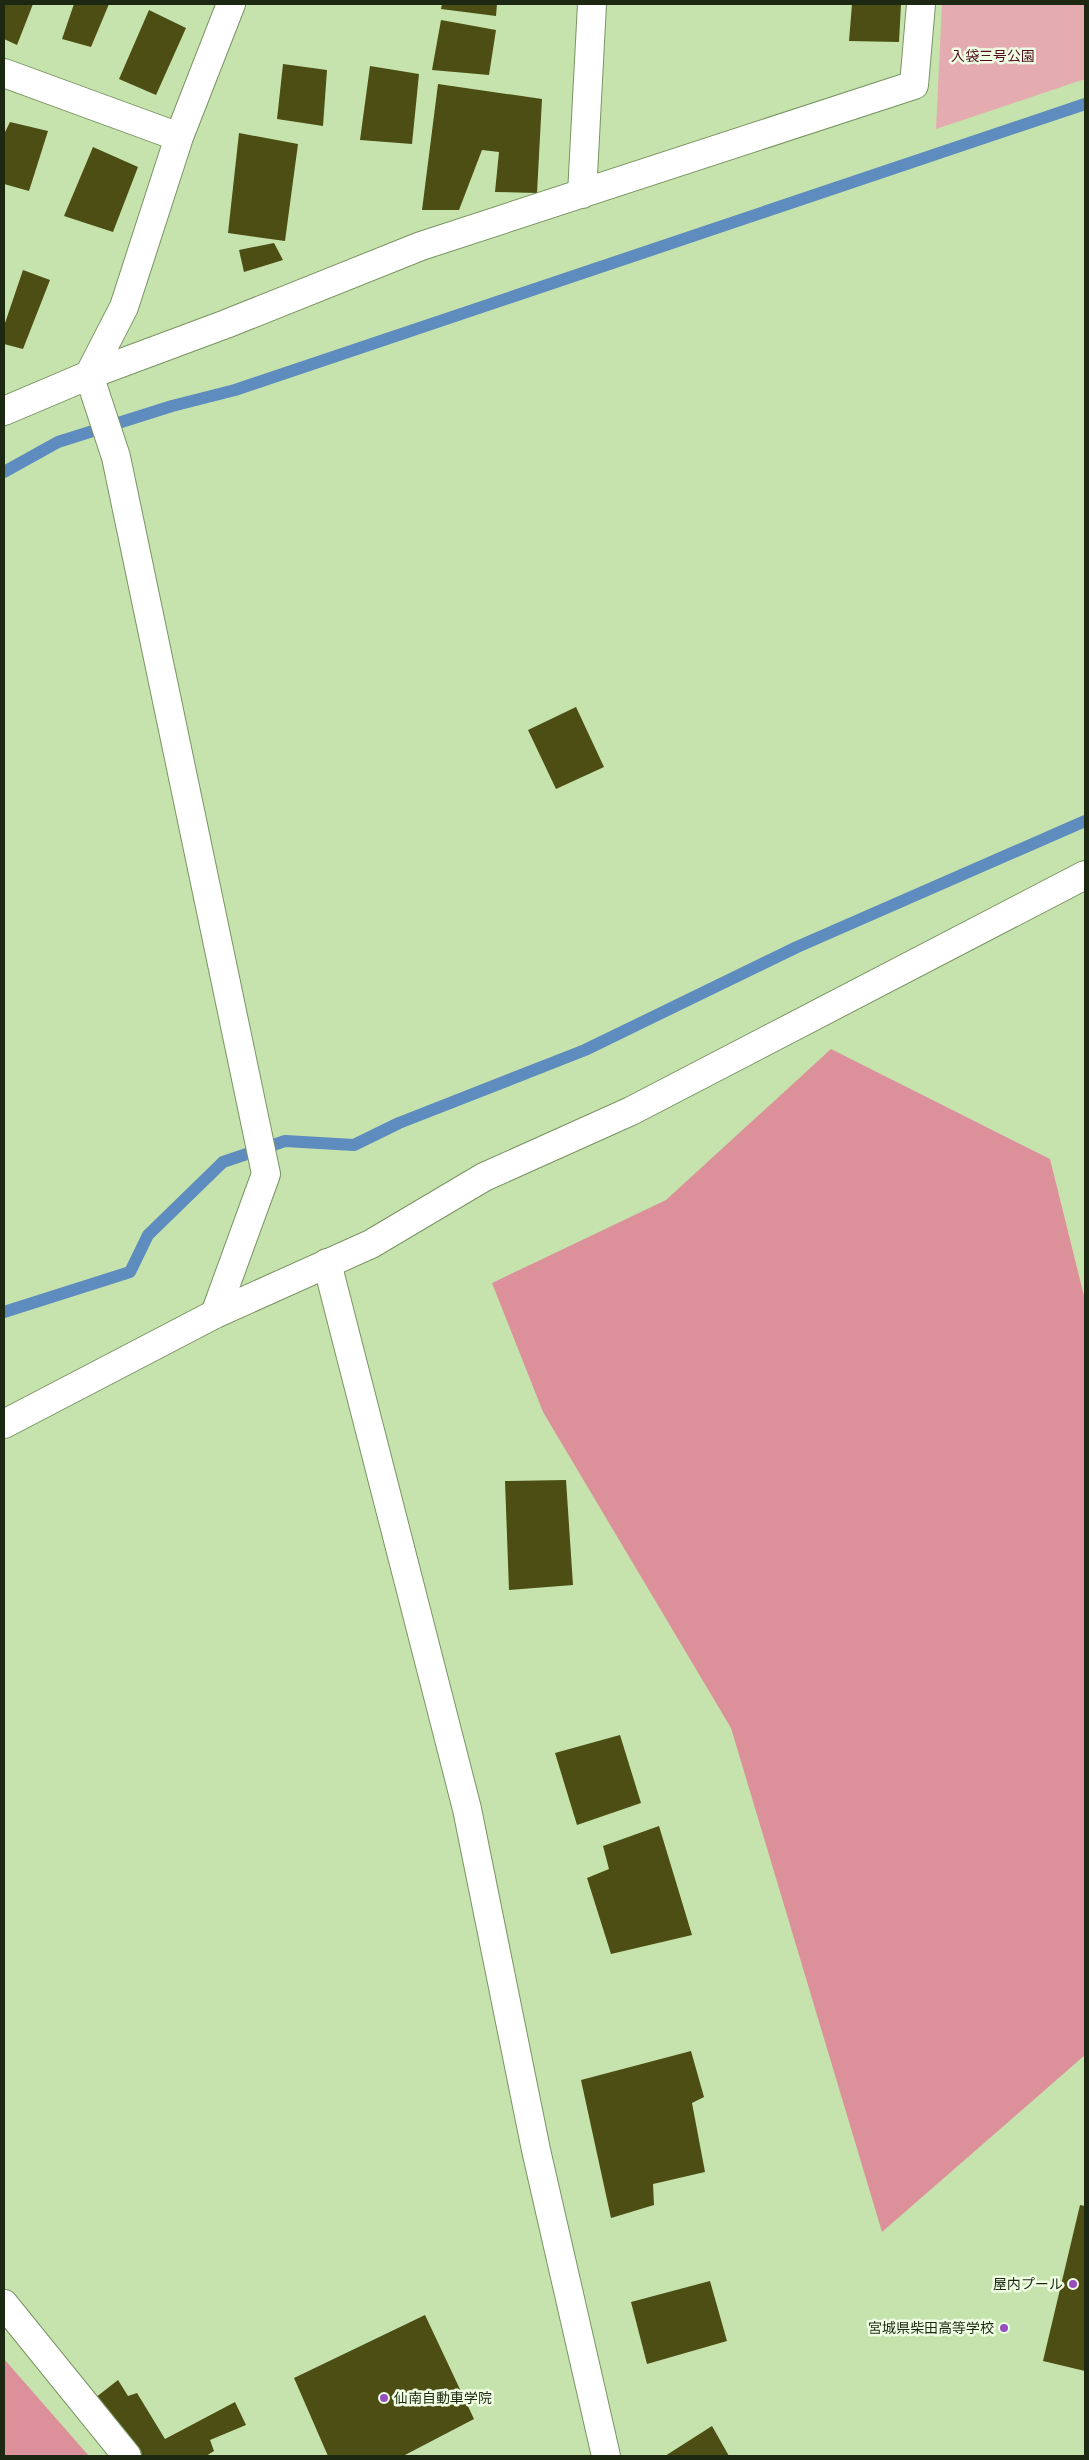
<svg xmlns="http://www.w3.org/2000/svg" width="1089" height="2460" viewBox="0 0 1089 2460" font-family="'DejaVu Sans','Noto Sans JP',sans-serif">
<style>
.green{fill:#e4abb1}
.forest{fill:#dc919a}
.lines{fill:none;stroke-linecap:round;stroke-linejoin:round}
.stream{stroke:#5e8cbf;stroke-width:12}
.building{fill:#4c4e14}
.minor-casing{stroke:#799462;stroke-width:30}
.tertiary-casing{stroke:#799462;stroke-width:30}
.minor{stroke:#fff;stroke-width:28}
.tertiary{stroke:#fff;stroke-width:28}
.poi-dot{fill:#974ec1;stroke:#f0ffe4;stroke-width:2}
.labels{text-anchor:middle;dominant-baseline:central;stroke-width:5;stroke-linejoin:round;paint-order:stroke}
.park-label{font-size:14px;fill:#510d1f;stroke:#f0ffe4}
.poi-label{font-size:14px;fill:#1d2813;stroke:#f0ffe4;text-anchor:end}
</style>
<rect width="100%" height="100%" fill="#c6e3ad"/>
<path class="green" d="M942,4h143v75l-149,50z"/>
<path class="forest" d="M831,1049l219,110 35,141v755l-203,177 -151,-504 -188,-316 -51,-129 174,-83z
M4,2359l85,97h-85z"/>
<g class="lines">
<path class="stream" d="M4,472l54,-30 114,-36 63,-16 850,-286
M4,1312l126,-40 18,-37 75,-73 62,-21 69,4 45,-22 186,-73 212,-103 288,-126"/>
</g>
<path class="building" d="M4,4h29l-16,41 -13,-6z
M74,4h35l-18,43 -29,-8z
M442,4h55l-1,12 -55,-7z
M852,4h49l-2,38 -50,-1z
M149,10l37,18 -30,67 -37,-16z
M441,20l55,10 -7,45 -57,-5z
M283,64l44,6 -4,56 -46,-7z
M370,66l49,8 -7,70 -52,-4z
M438,84l104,15 -5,94 -42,-1 4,-40 -17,-2 -23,60h-37z
M10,122l38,9 -19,60 -25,-7v-50z
M239,133l59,11 -13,97 -57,-8z
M93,147l45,20 -25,65 -49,-16z
M274,243l9,17 -39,12 -5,-22z
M23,270l27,10 -27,69 -19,-5v-18z
M576,707l28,60 -48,22 -28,-59z
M566,1480l7,105 -64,5 -4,-109z
M620,1735l21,68 -64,22 -22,-72z
M659,1826l33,109 -81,19 -24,-76 22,-9 -6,-23z
M691,2051l13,46 -12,6 13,69 -52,12 1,21 -43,13 -30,-138z
M1080,2205l5,1v165l-42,-10z
M710,2281l17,60 -80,23 -16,-62z
M425,2315l49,104 -71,37h-75l-34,-78z
M118,2380l10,16 9,-3 28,46 70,-37 11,23 -36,15 4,11 -8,5h-69l-42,-58z
M712,2426l17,30h-64z"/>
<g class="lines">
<g class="minor-casing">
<path id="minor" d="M4,73l175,64
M582,194l10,-190
M4,411l85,-36 137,-51 195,-78 493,-161 7,-81
M327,1263l140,546 69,341 70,306
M215,1314l51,-140 -150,-717 -27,-82 35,-68 55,-170 52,-133
M4,2304l123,152"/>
</g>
<g class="tertiary-casing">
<path id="tertiary" d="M4,1424l211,-110 156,-70 113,-67 147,-66 454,-236"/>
</g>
<use href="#minor" class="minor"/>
<use href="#tertiary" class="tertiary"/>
</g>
<g class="poi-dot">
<circle cx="1073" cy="2284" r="5"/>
<circle cx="1004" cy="2328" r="5"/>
<circle cx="384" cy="2398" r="5"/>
</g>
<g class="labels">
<g class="park-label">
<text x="993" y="56">入袋三号公園</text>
</g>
<g class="poi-label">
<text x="1063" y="2284">屋内プール</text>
<text x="994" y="2328">宮城県柴田高等学校</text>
<text x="394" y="2398" text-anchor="start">仙南自動車学院</text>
</g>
</g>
<rect width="1089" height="2460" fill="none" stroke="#1d2813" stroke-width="10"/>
</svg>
